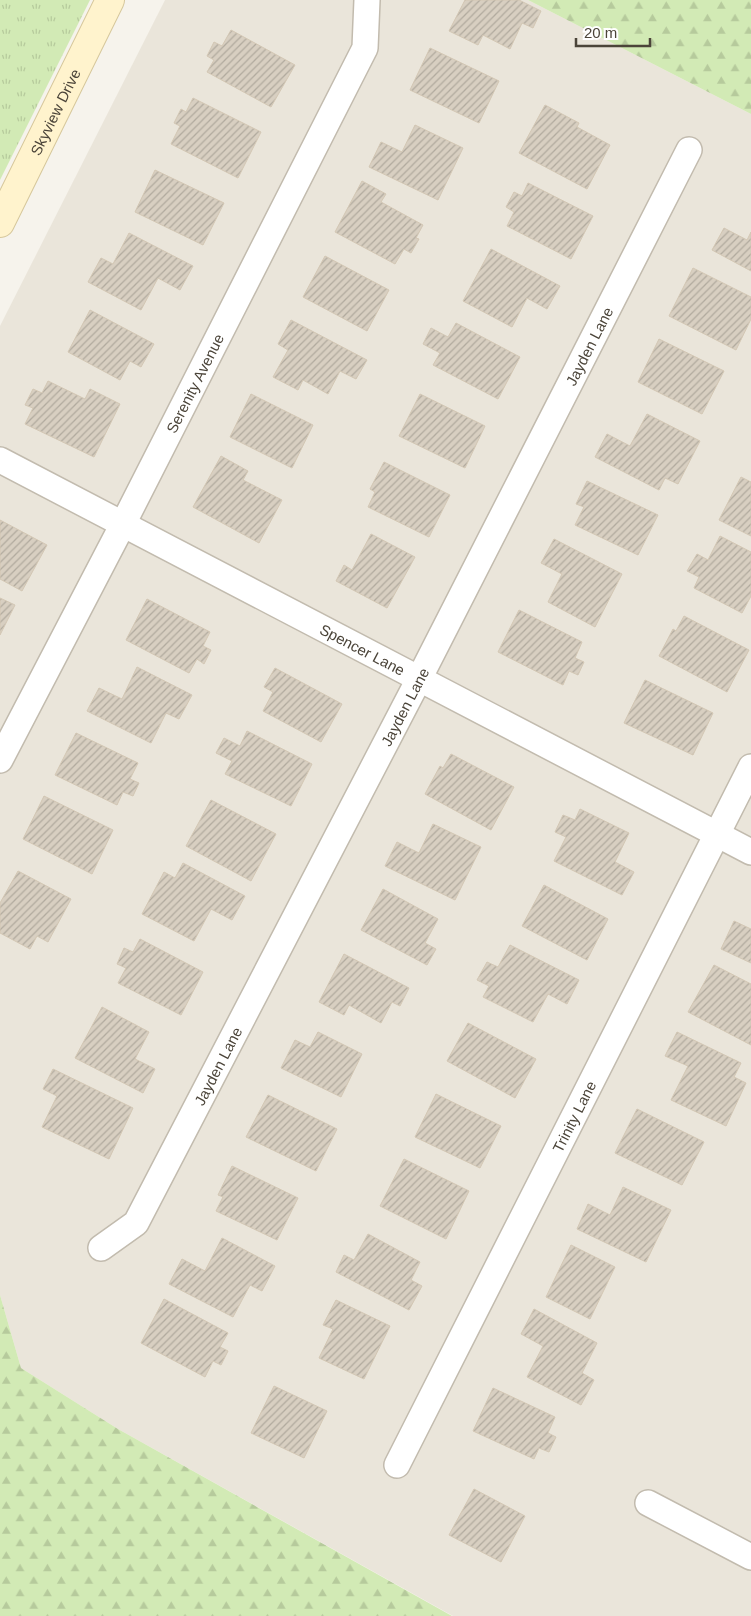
<svg xmlns="http://www.w3.org/2000/svg" width="751" height="1616" viewBox="0 0 751 1616" font-family="Arial,sans-serif">
<style>
.residential{fill:#eae5da}
.forest{fill:url(#forest-firs)}
.park{fill:url(#park-tufts)}
.building{fill:url(#building-hatch);stroke:#d3c7b4}
.lines{fill:none;stroke-linecap:round;stroke-linejoin:round}
.street-casing{stroke:#c2bbae;stroke-width:28}
.secondary-casing{stroke:#d6c79b;stroke-width:30}
.street{stroke:#fff;stroke-width:25}
.secondary{stroke:#fff3cd;stroke-width:28}
.labels{text-anchor:middle;dominant-baseline:central;stroke-width:5;stroke-linejoin:round;paint-order:stroke}
.street-label{font-size:15px;fill:#4b4439;stroke:#fff}
</style>
<defs>
<pattern id="forest-firs" width="22" height="20" patternUnits="userSpaceOnUse" patternTransform="scale(1.25)"><rect width="22" height="20" fill="#d2eab5"/><path d="M5 1l3.5 6h-7zM16 11l3.5 6h-7z" fill="#b6ca9c"/></pattern>
<pattern id="park-tufts" width="24" height="20" patternUnits="userSpaceOnUse" patternTransform="scale(1.25)"><rect width="24" height="20" fill="#d2eab5"/><path d="M3 7l-1-3M5 7V3M7 7l1-3M15 17l-1-3M17 17v-4M19 17l1-3" fill="none" stroke="#b6ca9c"/></pattern>
<pattern id="building-hatch" width="6" height="6" patternUnits="userSpaceOnUse" patternTransform="scale(1.25)"><rect width="6" height="6" fill="#d8cfc1"/><path d="M-1 1l2-2M0 6l6-6M5 7l2-2" fill="none" stroke="#b1aa9e"/></pattern>
</defs>
<rect width="100%" height="100%" fill="#f6f3ec"/>
<path class="residential" d="M165,0h363l223,114v1502h-298l-335,-187 -97,-61 -21,-73v-969z"/>
<path class="forest" d="M528,0h223v114z
M0,1295l21,73 97,61 334,187h-452z"/>
<path class="park" d="M0,0h90l-90,180z"/>
<path class="building" d="M465,0h54l22,11 -8,17 -11,-5 -12,26 -27,-14 -5,10 -29,-14z
M231,30l64,35 -24,42 -64,-35 7,-12 -7,-4 7,-14 8,4z
M430,48l69,33 -20,42 -69,-33z
M193,98l68,34 -23,46 -67,-34 9,-18 -6,-3 7,-14 5,3z
M545,105l34,18 -2,4 33,18 -23,44 -68,-36z
M415,125l48,23 -25,52 -69,-33 12,-25 21,10z
M155,170l69,33 -21,42 -68,-33z
M362,181l24,13 -5,8 42,23 -7,13 3,1 -8,14 -7,-4 -9,15 -60,-32z
M528,183l65,33 -22,43 -64,-33 7,-14 -8,-5 8,-15 8,4z
M724,228l23,12 4,-8v39l-39,-21z
M129,233l64,33 -13,24 -22,-12 -17,32 -53,-28 13,-24 12,6z
M491,249l69,37 -13,23 -20,-11 -15,29 -49,-26z
M325,256l64,34 -22,41 -64,-34z
M693,268l58,29v22l-15,31 -67,-34z
M90,310l64,34 -13,23 -11,-6 -10,19 -52,-28z
M291,320l76,40 -11,19 -16,-8 -12,23 -25,-14 -5,10 -25,-13 15,-27 -10,-6z
M456,323l64,34 -22,42 -65,-34 7,-12 -17,-9 8,-16 17,9z
M659,339l65,32 -22,43 -64,-32z
M48,381l37,18 5,-10 30,15 -26,53 -69,-33 8,-16 -8,-3 8,-16 9,4z
M251,394l62,31 -21,43 -62,-31z
M420,394l65,32 -20,42 -66,-32z
M647,414l53,27 -22,43 -13,-6 -6,12 -64,-33 12,-23 23,12z
M221,456l27,15 -5,9 39,20 -23,43 -66,-36z
M384,462l66,33 -21,42 -61,-30 7,-15 -5,-3z
M741,477l10,5v54l-32,-16z
M587,481l71,34 -20,40 -63,-30 9,-18 -8,-3z
M0,520l47,25 -25,46 -22,-12z
M371,534l44,23 -28,51 -51,-27 8,-16 8,5z
M720,536l31,16v44l-9,17 -48,-25 5,-11 -12,-6 10,-17 11,6z
M554,539l68,35 -27,53 -47,-25 14,-28 -21,-11z
M0,598l15,7 -15,30z
M147,599l63,33 -7,14 8,4 -7,14 -7,-5 -8,14 -63,-33z
M519,610l63,32 -7,16 9,4 -6,13 -9,-4 -6,14 -65,-33z
M684,616l65,34 -22,42 -68,-36 14,-27 3,2z
M137,667l55,28 -13,24 -13,-6 -15,30 -64,-32 12,-23 23,11z
M275,668l67,36 -21,38 -58,-31 10,-19 -9,-5z
M645,680l68,33 -20,42 -69,-32z
M247,731l65,33 -21,42 -66,-32 7,-13 -16,-8 8,-15 16,8z
M76,733l62,30 -8,16 9,4 -6,13 -10,-4 -6,13 -62,-30z
M451,754l63,33 -23,43 -66,-36 15,-28 3,2z
M44,796l69,34 -21,44 -69,-35z
M211,800l65,34 -25,47 -65,-35z
M580,809l49,24 -14,29 19,10 -12,23 -68,-34 12,-24 -11,-5 8,-17 12,5z
M433,824l48,23 -26,53 -70,-34 12,-24 22,11z
M183,863l62,33 -13,24 -21,-11 -17,32 -52,-27 22,-42 11,6z
M18,871l53,28 -23,43 -11,-6 -7,13 -30,-16v-30z
M544,885l64,34 -21,41 -65,-34z
M383,889l55,30 -13,24 11,6 -9,16 -66,-35z
M734,921l17,8v34l-30,-14z
M140,939l63,33 -22,43 -63,-32 8,-15 -9,-4 7,-16 9,4z
M510,945l69,35 -12,24 -19,-10 -15,28 -50,-25 6,-11 -12,-6 10,-18 11,5z
M344,954l65,34 -9,18 -8,-4 -11,21 -32,-18 -5,10 -25,-13z
M714,965l37,19v61l-63,-33z
M102,1007l47,25 -14,27 20,10 -12,24 -68,-35z
M468,1023l68,36 -21,39 -68,-37z
M318,1032l44,22 -21,43 -60,-29 14,-28 15,7z
M677,1032l64,31 -7,14 12,6 -20,43 -55,-26 17,-34 -23,-10z
M53,1069l80,39 -24,51 -67,-32 15,-31 -14,-7z
M436,1094l65,32 -21,42 -65,-31z
M268,1095l69,34 -21,42 -70,-34z
M637,1109l67,33 -22,43 -67,-32z
M404,1159l65,32 -23,48 -66,-33z
M232,1166l66,32 -21,42 -61,-29 7,-14 -5,-2z
M623,1187l48,23 -25,52 -69,-33 11,-25 22,11z
M368,1234l52,28 -9,18 11,6 -13,24 -73,-38 8,-17 10,5z
M222,1238l53,28 -13,25 -12,-6 -17,32 -64,-33 13,-25 23,12z
M571,1245l44,22 -25,52 -44,-22z
M164,1299l64,34 -8,14 8,4 -7,14 -8,-4 -8,16 -64,-34z
M336,1300l54,26 -26,53 -45,-21 14,-29 -10,-4z
M534,1309l63,34 -15,30 12,7 -13,25 -54,-28 16,-31 -22,-12z
M274,1386l53,25 -23,47 -53,-25z
M493,1388l62,29 -7,16 8,4 -7,15 -10,-4 -5,11 -61,-28z
M474,1489l51,27 -24,46 -52,-27z"/>
<g class="lines">
<g class="street-casing">
<g id="street">
<path id="s1" d="M0,460l751,392"/>
<path id="s2" d="M0,760l123,-236 242,-476 2,-48"/>
<path id="s3" d="M101,1248l35,-25 283,-544 270,-529"/>
<path id="s4" d="M397,1465l354,-698"/>
<path d="M648,1503l103,54"/>
</g>
</g>
<g class="secondary-casing">
<g id="secondary">
<path id="s5" d="M0,223l110,-223"/>
</g>
</g>
<use href="#street" class="street"/>
<use href="#secondary" class="secondary"/>
</g>
<g class="labels">
<g class="street-label">
<text stroke="none"><textPath href="#s5" startOffset="124">Skyview Drive</textPath></text>
<text stroke="none"><textPath href="#s3" startOffset="1030">Jayden Lane</textPath></text>
<text stroke="none"><textPath href="#s2" startOffset="424">Serenity Avenue</textPath></text>
<text stroke="none"><textPath href="#s1" startOffset="409">Spencer Lane</textPath></text>
<text stroke="none"><textPath href="#s3" startOffset="625">Jayden Lane</textPath></text>
<text stroke="none"><textPath href="#s3" startOffset="220">Jayden Lane</textPath></text>
<text stroke="none"><textPath href="#s4" startOffset="391">Trinity Lane</textPath></text>
</g>
</g>
<path d="M576 38v8h74v-8" fill="none" stroke="#4b4439" stroke-width="2.5"/>
<text x="584" y="38" font-size="15" fill="#4b4439" stroke="#ffffff" stroke-width="4" paint-order="stroke">20 m</text>
</svg>
